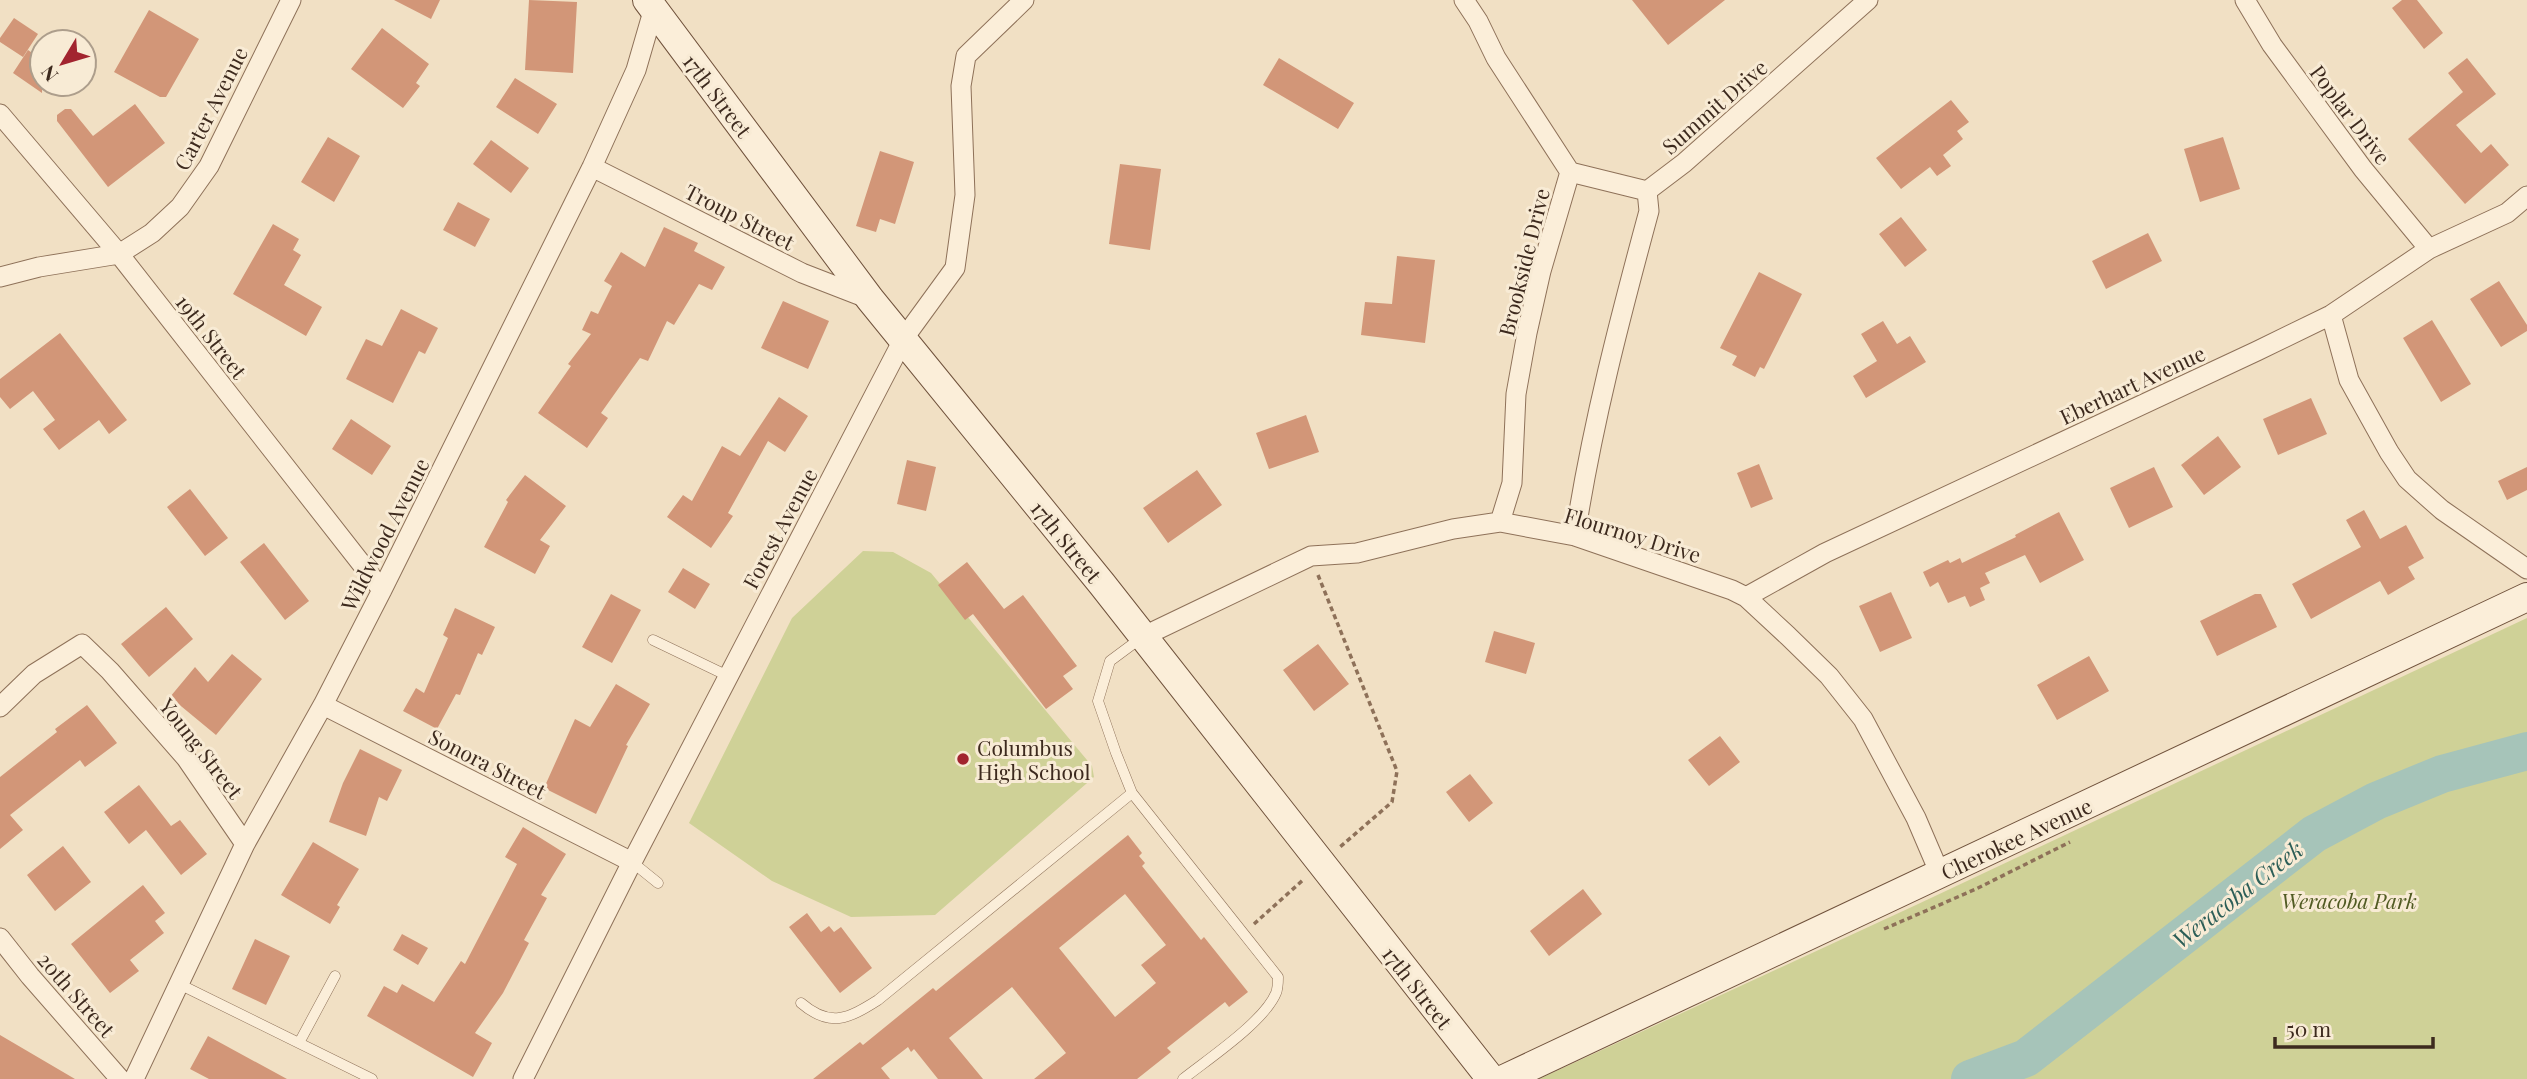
<svg xmlns="http://www.w3.org/2000/svg" width="2527" height="1079" viewBox="0 0 2527 1079" font-family="'Playfair Display',serif">
<style>
.green{fill:#cfd197}
.lines{fill:none;stroke-linecap:round;stroke-linejoin:round}
.river{stroke:#a6c4b9;stroke-width:38}
.building{fill:#d29678;fill-rule:evenodd}
.lane-casing{stroke:#8e7159;stroke-width:11}
.street-casing{stroke:#8e7159;stroke-width:21}
.secondary-casing{stroke:#70523c;stroke-width:30}
.path{stroke:#8e7159;stroke-width:3.5;stroke-dasharray:5 3.5;stroke-linecap:butt}
.lane{stroke:#fbeed9;stroke-width:10}
.street{stroke:#fbeed9;stroke-width:19}
.secondary{stroke:#fbeed9;stroke-width:28}
.poi-dot{fill:#a2242f;stroke:#f8ebd5;stroke-width:2.5}
.labels{text-anchor:middle;dominant-baseline:central;stroke-width:6;stroke-linejoin:round;paint-order:stroke}
.street-label{font-size:21px;fill:#3d2a1e;stroke:#f8ebd5}
.poi-label{font-size:21px;fill:#3d2a1e;stroke:#f8ebd5;text-anchor:start}
.park-label{font-size:21px;font-style:italic;fill:#515b23;stroke:#f8ebd5}
.water-label{font-size:23px;font-style:italic;fill:#2c5e57;stroke:#f8ebd5}
</style>
<rect width="100%" height="100%" fill="#f1e0c4"/>
<path class="green" d="M863,551l30,1 38,21 161,193 2,11 -159,138 -84,2 -79,-36 -83,-58 103,-205z
M2527,618v461h-988l377,-174z"/>
<g class="lines">
<path class="river" d="M1970,1079l56,-21 288,-224 62,-33 66,-27 85,-23"/>
</g>
<path class="building" d="M394,0h46l-9,19z
M529,0l48,2 -4,71 -48,-3z
M1632,0h93l-57,45z
M2402,0h15l26,33 -19,16 -32,-41z
M149,10l50,29 -33,58h-6l-46,-25z
M14,18l24,16 -15,23 -23,-15v-4z
M382,28l47,36 -13,19 4,3 -17,22 -52,-39z
M28,50l14,10v33l-29,-20z
M1279,58l75,45 -16,26 -75,-44z
M2467,58l29,36 -40,31 25,28 10,-9 18,21 -44,39 -57,-65 55,-47 -15,-19z
M515,78l42,26 -19,30 -42,-27z
M1951,100l18,22 -12,9 6,8 -20,16 8,11 -14,10 -7,-9 -29,22 -25,-31z
M135,104l30,39 -57,44 -51,-66v-6l8,-6h6l22,27z
M328,137l32,19 -26,46 -33,-20z
M2223,137l17,52 -40,13 -16,-53z
M491,140l38,28 -18,25 -38,-29z
M880,151l34,11 -19,62 -15,-5 -4,13 -20,-6z
M1120,164l41,5 -11,81 -41,-6z
M458,202l32,17 -15,28 -32,-17z
M1901,217l26,33 -22,17 -26,-33z
M273,224l26,15 -6,11 8,5 -17,30 38,22 -16,29 -73,-42z
M664,227l34,16 -4,8 31,16 -13,23 -13,-6 -25,41 -7,-4 -19,40 -8,-3 -39,55 7,5 -21,30 -49,-35 33,-47 -3,-2 23,-30 -9,-4 9,-19 7,3 14,-28 -8,-5 17,-29 24,15z
M2148,233l14,28 -56,28 -14,-28z
M1397,256l38,4 -10,83 -64,-8 4,-33 27,2z
M1759,272l43,22 -38,75 -4,-2 -5,10 -23,-12 5,-9 -17,-8z
M2499,281l28,44v6l-26,16 -31,-48z
M783,301l46,20 -21,48 -47,-21z
M401,309l37,19 -13,26 -6,-3 -26,52 -47,-24 20,-40 16,7z
M2432,320l39,64 -30,18 -38,-64z
M1883,321l14,23 13,-8 16,26 -60,36 -13,-22 24,-15 -16,-27z
M60,333l67,87 -18,14 -10,-14 -40,30 -16,-21 12,-9 -22,-29 -23,18 -10,-12v-18z
M779,397l29,19 -23,36 -17,-11 -40,72 5,3 -22,32 -44,-31 16,-22 9,6 30,-55 18,10z
M2311,398l16,36 -49,21 -15,-36z
M1306,415l13,37 -50,17 -13,-36z
M351,419l40,27 -19,29 -40,-26z
M2218,436l23,31 -37,28 -23,-30z
M907,460l29,7 -10,44 -29,-7z
M1759,464l14,35 -22,9 -14,-35z
M2154,467l19,40 -44,21 -19,-40z
M2527,467v23l-20,10 -9,-19z
M1197,470l25,35 -54,38 -25,-35z
M525,475l41,31 -26,34 10,6 -15,28 -51,-27 24,-45 -2,-2z
M190,489l38,49 -23,18 -38,-49z
M2364,510l16,29 26,-14 18,33 -16,9 7,12 -27,16 -8,-14 -69,38 -19,-35 69,-37 -15,-27z
M2059,512l25,48 -44,23 -15,-28 -40,18 5,10 -10,5 5,12 -15,7 -5,-11 -17,7 -10,-21 -8,5 -7,-15 25,-12 2,3 10,-5 2,5 54,-26 -1,-2z
M264,543l45,58 -24,19 -45,-58z
M967,562l37,47 19,-14 54,71 -14,10 10,13 -27,20 -73,-95 -8,6 -27,-35z
M683,568l27,16 -15,25 -27,-17z
M1891,592l21,46 -32,14 -21,-46z
M611,594l30,16 -29,53 -30,-16z
M2255,594h6l16,33 -60,29 -17,-35z
M166,607l27,32 -44,38 -28,-33z
M455,608l40,19 -13,28 -4,-2 -18,42 -4,-1 -19,35 -34,-18 13,-23 8,5 24,-55 -5,-3z
M1494,631l41,12 -9,31 -41,-12z
M1318,644l31,40 -35,27 -31,-41z
M232,654l30,25 -46,56 -46,-38 25,-30 13,15z
M2089,656l20,35 -52,29 -20,-35z
M616,684l34,20 -24,41 2,1 -32,68 -52,-26 31,-69 15,8z
M87,705l30,38 -32,24 -5,-7 -70,55 13,15 -23,19v-72l57,-45 -2,-3z
M1720,736l20,26 -31,24 -21,-26z
M360,749l42,21 -15,31 -8,-4 -13,39 -37,-14 14,-39z
M1470,774l23,29 -24,19 -23,-30z
M139,785l32,41 9,-6 27,34 -26,21 -35,-45 -17,14 -25,-32z
M523,827l43,27 -25,41 6,3 -23,42 5,3 -26,50 -28,40 17,10 -19,34 -106,-61 17,-30 13,7 5,-9 32,18 27,-41 4,3 52,-100 -12,-7z
M1128,835l14,18 -3,3 6,7 -3,3 59,74 3,-3 44,55 -19,15 -4,-5 -58,46 4,4 -34,27h-103l32,-26 -54,-66 -63,51 34,41h-45l-24,-30 -3,3 -3,-5 -27,21 9,11h-77l47,-37 3,3 70,-57 3,3zM1125,894l41,51 -25,20 15,18 -41,34 -56,-69z
M313,842l46,27 -22,36 3,2 -10,17 -49,-29z
M63,846l28,36 -36,29 -28,-36z
M143,885l22,28 -10,8 9,12 -34,27 9,11 -29,22 -39,-49z
M1583,889l19,25 -53,42 -19,-25z
M807,913l14,19 8,-6 5,6 7,-5 31,41 -32,25 -51,-66z
M402,934l26,14 -10,17 -25,-15z
M255,939l35,17 -24,49 -34,-16z
M0,1035l75,44h-75z
M208,1036l79,43h-78l-19,-10z"/>
<g class="lines">
<g class="lane-casing">
<path id="lane" d="M1141,638l-31,23 -12,40 18,52 16,40 146,184c0,6 0,11 -2,16 -12,29 -68,66 -93,86
M653,640l75,36
M632,862l26,21
M179,984l193,95
M801,1003c29,25 47,16 77,-3l254,-207
M299,1043l36,-67"/>
</g>
<g class="street-casing">
<path id="street" d="M1464,0l14,21 18,37 74,114 -29,99 -14,62 -11,61 -4,89 -12,39
M2245,0l27,45 91,124 66,80
M0,114l119,140 263,336
M592,167l210,106 67,26
M1570,172l77,19 37,-28 184,-163
M0,277l39,-10 80,-13 33,-21 28,-26 29,-41 82,-166
M2331,315l18,65 40,72 18,27 35,31 85,59
M1575,536c17,-111 45,-218 74,-325l-2,-20
M1746,597l79,-44 432,-202 74,-36 98,-66 78,-36 20,-17
M1142,637l169,-81 46,-3 96,-24 47,-7 75,14 157,54 14,7 42,39 41,40 34,43 53,99 24,56
M323,705l309,157
M0,707l34,-33 48,-30 28,27 76,87 59,86
M0,938l30,38 90,103
M134,1079l111,-235 78,-139 59,-115 210,-423 44,-97 18,-62 -1,-7
M523,1079l109,-217 272,-524 51,-70 10,-73 -4,-109 5,-30 58,-56"/>
</g>
<g class="secondary-casing">
<path id="secondary" d="M647,0l223,299 232,285 389,495
M1504,1079l1023,-482"/>
</g>
<path class="path" d="M1318,575l79,196 -5,31 -52,45
M1254,924l49,-44
M1884,929l92,-40 94,-47"/>
<use href="#lane" class="lane"/>
<use href="#street" class="street"/>
<use href="#secondary" class="secondary"/>
</g>
<circle class="poi-dot" cx="963" cy="759" r="7"/>
<g class="labels">
<g class="street-label">
<text transform="translate(718 95) rotate(53)">17th Street</text>
<text transform="translate(1714 106) rotate(-41)">Summit Drive</text>
<text transform="translate(210 108) rotate(-63)">Carter Avenue</text>
<text transform="translate(2351 114) rotate(53)">Poplar Drive</text>
<text transform="translate(740 216) rotate(27)">Troup Street</text>
<text transform="translate(1523 262) rotate(-76)">Brookside Drive</text>
<text transform="translate(212 336) rotate(52)">19th Street</text>
<text transform="translate(2132 384) rotate(-25)">Eberhart Avenue</text>
<text transform="translate(779 528) rotate(-62)">Forest Avenue</text>
<text transform="translate(384 534) rotate(-63)">Wildwood Avenue</text>
<text transform="translate(1633 534) rotate(17)">Flournoy Drive</text>
<text transform="translate(1067 541) rotate(51)">17th Street</text>
<text transform="translate(202 748) rotate(52)">Young Street</text>
<text transform="translate(488 763) rotate(27)">Sonora Street</text>
<text transform="translate(2016 838) rotate(-25)">Cherokee Avenue</text>
<text transform="translate(1418 987) rotate(52)">17th Street</text>
<text transform="translate(77 994) rotate(49)">20th Street</text>
</g>
<g class="poi-label">
<text x="977" y="747">Columbus<tspan x="977" dy="24">High School</tspan></text>
</g>
<g class="park-label">
<text x="2349" y="900">Weracoba Park</text>
</g>
<g class="water-label">
<text transform="translate(2237 894) rotate(-38)">Weracoba Creek</text>
</g>
</g>
<g transform="translate(63 63) rotate(232)"><circle r="33" fill="#f8ebd5" stroke="#ad9e8c" stroke-width="2"/>
<path d="M0-5L12 26L0 18L-12 26Z" fill="#a2242f"/>
<text y="-10" font-size="19" font-weight="bold" text-anchor="middle" fill="#3d2a1e">N</text>
</g>
<path d="M2275 1037v10h158v-10" fill="none" stroke="#3d2a1e" stroke-width="3.5"/>
<text x="2286" y="1037" font-size="21" fill="#3d2a1e" stroke="#f8ebd5" stroke-width="5" paint-order="stroke">50 m</text>
</svg>
